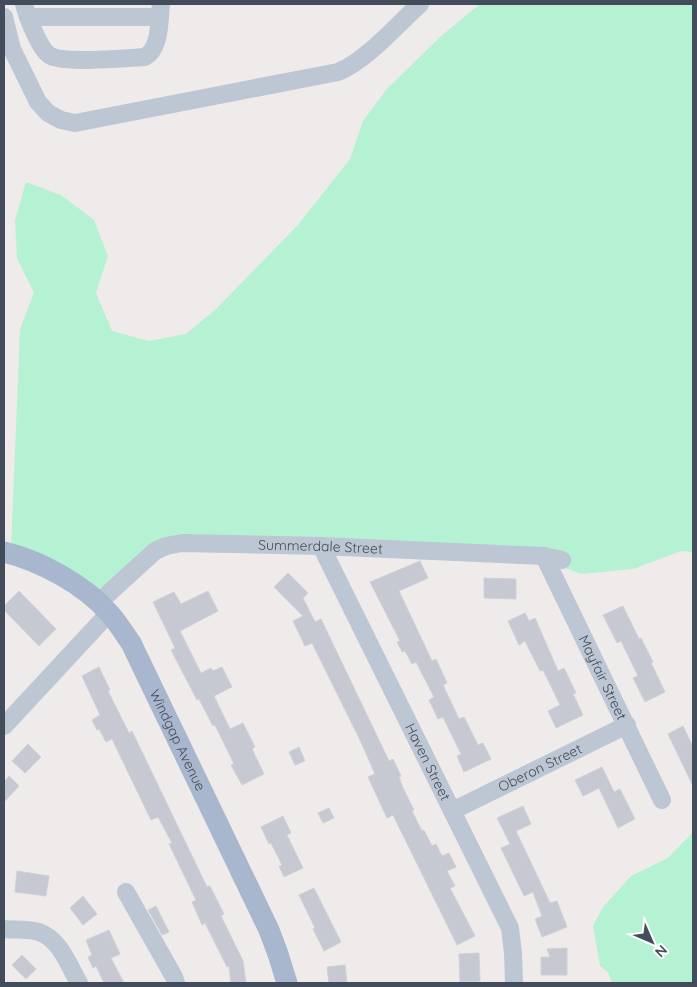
<svg xmlns="http://www.w3.org/2000/svg" width="697" height="987" viewBox="0 0 697 987" font-family="Quicksand,sans-serif">
<style>
.green{fill:#b5f1d3}
.building{fill:#c7c9d2;stroke:#cfd0d8}
.lines{fill:none;stroke-linecap:round;stroke-linejoin:round}
.minor{stroke:#bdc6d3;stroke-width:18}
.major{stroke:#a8b7cd;stroke-width:21}
.labels{text-anchor:middle;dominant-baseline:central;stroke-width:5;stroke-linejoin:round;paint-order:stroke}
.street-label{font-size:14px;fill:#434c5a;stroke:#fff}
</style>
<rect width="100%" height="100%" fill="#efebeb"/>
<path class="green" d="M480,4h213v548l-12,-1 -48,18 -52,5 -18,-7 -13,-16 -365,-13 -87,58 -87,-48 9,-219 14,-36 -17,-35 -2,-38 11,-38 35,13 33,25 14,36 -12,37 16,38 37,10 37,-7 30,-25 82,-84 52,-66 13,-38 23,-31 54,-53z
M693,832v151h-81l-4,-11 -8,-6 -7,-40 10,-19 28,-31 37,-18z"/>
<path class="building" d="M420,561l8,17 -29,13 33,70 4,-2 11,24 -4,2 16,34 5,-2 14,28 5,-2 8,16 -27,13 -7,-16 4,-2 -18,-37 -5,2 -9,-19 5,-3 -18,-35 -4,2 -7,-13 -3,1 -5,-10 3,-1 -30,-59z
M288,573l20,20 -5,5 12,24 6,-3 68,142 4,-2 8,17 -2,1 4,11 11,22 -2,1 10,20 2,-1 8,16 4,-2 6,12 7,-3 7,14 -9,4 8,15 -5,2 25,48 -18,9 -64,-130 -6,3 -19,-41 7,-3 -15,-34 -48,-97 -7,3 -12,-25 10,-5 -29,-29z
M484,578l32,1v20l-32,-1z
M19,591l37,38 -17,17 -35,-36v-4z
M208,591l10,20 -38,20 21,42 10,-5 2,3 9,-4 10,20 -18,9 16,33 13,-6 12,24 -3,2 12,25 -22,11 -11,-20 3,-1 -19,-39 -2,1 -14,-27 -2,1 -26,-50 4,-2 -22,-46 21,-10 7,12z
M623,606l16,33 2,-1 12,24 -2,1 14,29 -20,10 -12,-24 5,-2 -17,-35 -4,2 -14,-28z
M525,613l4,8 6,-3 23,53 6,-3 12,25 -3,1 10,21 -27,13 -8,-17 12,-6 -17,-35 -3,1 -15,-30 -6,4 -11,-24z
M99,667l11,23 -2,1 21,42 3,-2 75,156 3,-1 14,28 -3,2 22,45 3,22h-15l-2,-17 -2,1 -22,-44 -3,2 -10,-23 4,-2 -27,-56 3,-1 -14,-26 -7,3 -39,-81 -6,3 -7,-13 -2,1 -5,-10 8,-5 -18,-39z
M683,726l10,21v39l-25,-52z
M28,744l13,13 -16,16 -13,-12z
M299,747l6,14 -10,4 -6,-13z
M602,767l12,25 6,-3 15,30 -17,9 -19,-40 -16,8 -8,-16z
M9,776l10,10 -15,16v-20z
M523,806l8,18 -15,7 34,72 7,-2 10,26 -25,10 -7,-18 7,-3 -9,-24 -9,4 -23,-48 9,-4 -13,-26z
M329,808l5,10 -11,5 -5,-10z
M283,816l8,17 -4,2 16,33 -19,9 -5,-11 3,-1 -11,-22 -2,1 -8,-17z
M17,871l32,5 -3,20 -31,-4z
M314,888l27,54 -17,9 -11,-22 2,-1 -16,-33z
M83,896l14,18 -14,11 -13,-17z
M156,906l13,26 -7,3 -14,-25z
M109,930l11,24 -9,4 13,25h-20l-8,-17 -3,2 -5,-11 4,-2 -6,-15z
M567,948v27h-26v-18h9l-3,-8z
M479,953l1,28 -20,1 -1,-28z
M22,955l14,14 -10,10 -14,-14z
M345,965l2,18h-18l-2,-16z"/>
<g class="lines">
<g class="minor">
<path d="M24,4c3,12 15,44 25,51 12,9 78,3 96,2 16,-9 14,-37 16,-53"/>
<path d="M4,17l8,32 26,53 10,11 13,7 14,3 263,-51c28,-11 59,-47 82,-68"/>
<path d="M28,17h132"/>
<path id="s1" d="M321,546l189,382 3,25 1,30"/>
<path id="s2" d="M544,556l118,244"/>
<path id="s3" d="M98,603l57,-52 11,-5 16,-3 139,3 223,10 18,4"/>
<path d="M4,726l105,-113"/>
<path id="s4" d="M452,811l175,-86"/>
<path d="M126,892l48,85 2,6"/>
<path d="M4,929c11,1 24,0 35,3 21,7 30,34 40,51"/>
</g>
<path class="major" id="s5" d="M4,552c37,9 81,33 106,62 8,9 14,19 21,29l138,287 9,24 9,29"/>
</g>
<g class="labels">
<g class="street-label">
<text stroke="none"><textPath href="#s3" startOffset="244">Summerdale Street</textPath></text>
<text stroke="none"><textPath href="#s2" startOffset="135">Mayfair Street</textPath></text>
<text stroke="none"><textPath href="#s5" startOffset="268">Windgap Avenue</textPath></text>
<text stroke="none"><textPath href="#s1" startOffset="241">Haven Street</textPath></text>
<text stroke="none"><textPath href="#s4" startOffset="98">Oberon Street</textPath></text>
</g>
</g>
<rect width="697" height="987" fill="none" stroke="#434c5a" stroke-width="10"/>
<g transform="translate(652 942) rotate(135)" stroke="#ffffff" stroke-width="4" paint-order="stroke">
<path d="M0-4L9 19L0 12L-9 19Z" fill="#434c5a"/>
<text y="-8" font-size="14" font-weight="bold" text-anchor="middle" fill="#434c5a">N</text>
</g>
</svg>
